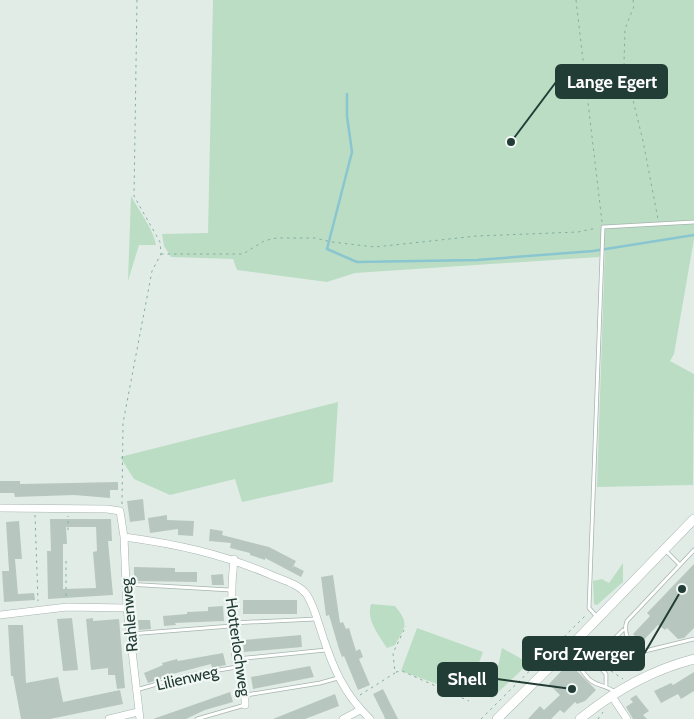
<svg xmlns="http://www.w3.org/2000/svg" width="694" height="719" viewBox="0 0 694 719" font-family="Cabin,sans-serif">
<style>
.green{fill:#bbddc4}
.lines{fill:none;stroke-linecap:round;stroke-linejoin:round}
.stream{stroke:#8ac6d0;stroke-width:2.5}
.building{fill:#b7c7c0;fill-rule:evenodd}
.service-casing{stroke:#a5b4ae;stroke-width:4.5}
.minor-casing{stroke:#a5b4ae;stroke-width:8}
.tertiary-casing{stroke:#a5b4ae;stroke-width:10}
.path{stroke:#82afa1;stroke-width:1;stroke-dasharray:2.5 4;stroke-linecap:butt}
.service{stroke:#fff;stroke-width:3}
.minor{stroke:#fff;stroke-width:7}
.tertiary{stroke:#fff;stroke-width:9}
.labels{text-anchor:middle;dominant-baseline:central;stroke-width:4.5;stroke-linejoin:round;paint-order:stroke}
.street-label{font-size:16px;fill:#223d35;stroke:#f2f8f5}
.leader{fill:none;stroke:#223d35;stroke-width:2}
.callout-dot{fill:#223d35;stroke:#f2f8f5;stroke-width:2}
.callout{fill:#223d35;stroke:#223d35;stroke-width:2}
.callout-label{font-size:18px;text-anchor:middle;font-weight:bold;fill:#fff}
</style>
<rect width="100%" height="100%" fill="#e2ece7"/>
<path class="green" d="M213,0h481v239l-20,115 -4,7 24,13 -1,111 -96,2 8,-241 -6,11 -244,16 -28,9 -90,-12 -4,-11 -62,-2 -7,-11 -2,-12 46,-1z
M131,196c9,17 22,32 25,49h-17l-11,36z
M338,402l-5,80 -91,20 -7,-23 -65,16 -36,-16 -14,-22z
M623,563v19l-26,23 -3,-1 -1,-23 9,-2 7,4z
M371,604l24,2c15,18 10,21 0,39l-8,3c-9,-14 -21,-28 -16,-44z
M417,628l66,24 -16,43 -66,-24z
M502,648l27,15 -38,36z"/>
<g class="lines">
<path class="stream" d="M347,94v22l5,36 -25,97 30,13 120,-2 116,-9 101,-16"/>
</g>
<path class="building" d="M0,481h20v3l98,-2v8h-8v8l-36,-3 -59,2 -1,-4h-14z
M143,499l2,21 -15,2 -3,-21z
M167,515v5l27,1 -1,15 -15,-1v-6l-28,4 -2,-15z
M50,519h61l1,22h-4l5,54 -65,4 -1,-48h4zM66,527h30l1,24 -4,1 3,36 -33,1v-45h4z
M19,521l3,38h-7l3,35 16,-1 1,7 -31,2 -2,-31h7l-3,-49z
M210,529l13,2 -1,4 47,12 27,14 -4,8 2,-3 10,5 -3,6 -36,-19v2l-15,-5v-2l-20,-5 1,-5 -22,-2z
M694,564v64l-10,10 -6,1 -11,-11 -2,2 -7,-5 -17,18 -8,-9 17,-18 -3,-3z
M134,567l41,1v4h22v10l-63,-1z
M223,574l1,11h-12l-1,-10z
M333,575l7,48 3,-1 3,7 3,-1 7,23 4,-2 3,8 -4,2 11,26 -12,5 -14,-34 -2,1 -3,-8 -10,-34 -3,1 -5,-39z
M243,600h54v14h-54z
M223,606l1,15 -49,2 1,2 -12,1 -1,-10 24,-2v-2l21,-1v-4z
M72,618l6,52 -15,1 -6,-52z
M93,618v3l26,-2 6,69 -8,1 -2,-14h-7v-7l-17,2 -5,-51z
M138,620h12l1,9 -12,1z
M8,625h15l3,58 32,-6 5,25 57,-12 3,14 -73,15h-29l-8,-43h-2z
M301,635l1,12 -58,5 -1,-12z
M223,653l3,12 -14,3 -1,-4 -50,13v2l-13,4 -4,-10 19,-8 -1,-2 15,-4 1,2z
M569,663l27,27 -11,11 -8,3 -2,-2 -11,11 -4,-3 -9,9h-23l12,-13 4,4 16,-15 -11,-11z
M310,666l4,11 -61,12 -2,-12z
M694,672v19l-13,8 -3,-5 -17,9 -7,-12 17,-8 2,2z
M383,689l15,30h-13l-1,-3 -11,-22z
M230,692l3,10 -28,8 -19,9h-33z
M335,694l4,12 -34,13h-32z
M636,695l13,16 -6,4 4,4h-14l-7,-12 7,-5 -3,-3z"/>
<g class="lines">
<g class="service-casing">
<path id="service" d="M665,550l15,15
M694,550l-67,71c-5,13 4,27 18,30l49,-12
M126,584l104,6
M597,617l-8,-9 14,-381 91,-5
M232,623l84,-4
M130,634l101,-8
M567,651c10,8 13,20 23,29 7,6 16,5 25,12
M236,659l90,-9
M606,685v-11l-13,-14 30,-30
M136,690l53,-15 48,-8
M246,695l74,-12 18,-5
M197,719l48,-14"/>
</g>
<g class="minor-casing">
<path id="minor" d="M0,508l107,1 13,2 4,26 3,71 13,111
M124,537c53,7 98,17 147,38 12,5 28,9 36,20 7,11 11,27 15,39 11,34 22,60 48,85
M234,559c-4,35 -3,66 2,100 3,16 10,30 9,46
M0,615l67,-8 60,1
M611,695l16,24
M109,719l29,-7
M343,719l17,-9"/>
</g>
<g class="tertiary-casing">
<path id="tertiary" d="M497,719l70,-69 127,-131
M580,719c34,-28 71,-49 114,-60"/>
</g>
<path class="path" d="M576,0l26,222
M633,0l1,6 -9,23 -1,34 19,78 15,78
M161,254h82l21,-13 12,-3h39l17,4 43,5 102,-11 101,-4 19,-4
M122,504l1,-81 29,-152 9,-17 -1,-12 -26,-46 3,-196
M35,515l3,86
M68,530v-14
M66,561v38
M578,651l10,10
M611,671l12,8
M396,672l6,-1 67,30
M360,695l35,-22 -2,-20 13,-27
M481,719l105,-104
M598,719l5,-7"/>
<use href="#service" class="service"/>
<use href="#minor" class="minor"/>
<use href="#tertiary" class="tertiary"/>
</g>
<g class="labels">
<g class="street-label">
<text transform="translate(129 615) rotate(-95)">Rahlenweg</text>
<text transform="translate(238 647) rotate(82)">Hotterlochweg</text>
<text transform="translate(187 678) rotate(-13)">Lilienweg</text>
</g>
</g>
<path class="leader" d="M511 142L556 82M682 589L644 654M572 689L497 679"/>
<g class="callout-dot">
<circle cx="511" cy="142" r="5"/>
<circle cx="682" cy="589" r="5"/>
<circle cx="572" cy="689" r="5"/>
</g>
<g class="callout">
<rect x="556" y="65" width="111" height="33" rx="5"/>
<rect x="523" y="637" width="121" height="33" rx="5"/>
<rect x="438" y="663" width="59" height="33" rx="5"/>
</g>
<g class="callout-label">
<text x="612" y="88">Lange Egert</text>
<text x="584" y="660">Ford Zwerger</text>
<text x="467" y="685">Shell</text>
</g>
</svg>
